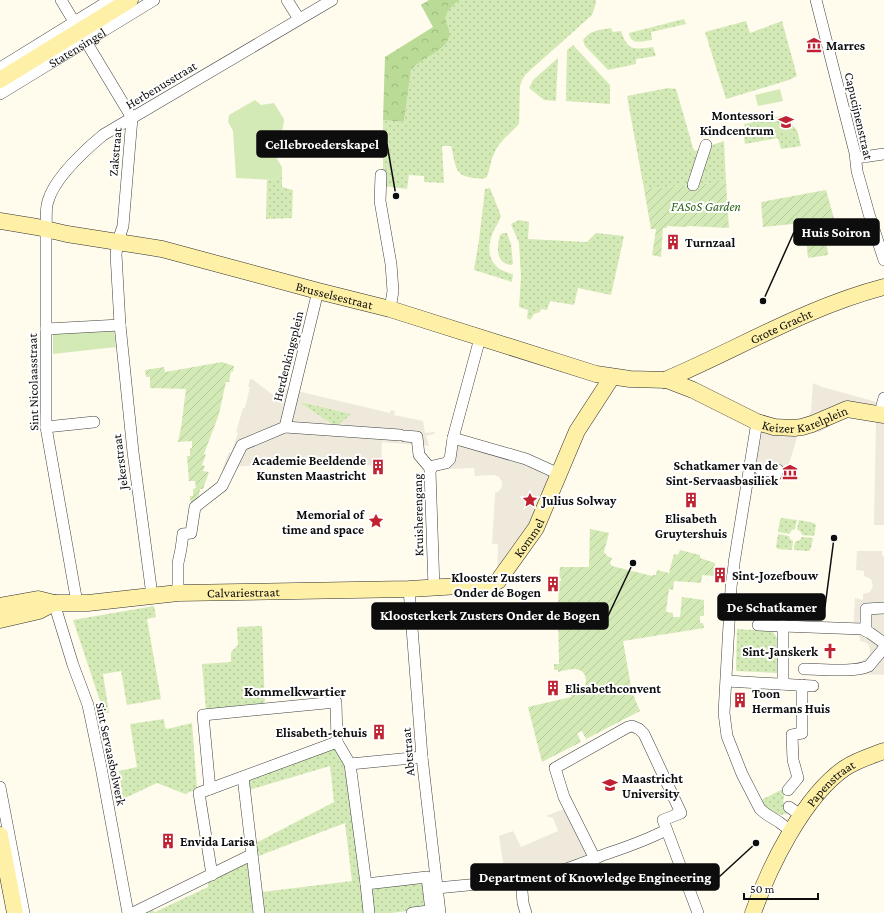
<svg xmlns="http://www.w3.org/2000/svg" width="884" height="913" viewBox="0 0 884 913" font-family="'Crimson Pro',serif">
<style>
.grass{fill:url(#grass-dots)}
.forest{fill:url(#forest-crowns)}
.park{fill:#d4eab6}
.garden{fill:url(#garden-furrows)}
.plaza{fill:#efe9dc;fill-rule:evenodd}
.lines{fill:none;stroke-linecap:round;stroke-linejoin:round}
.street-casing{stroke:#404040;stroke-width:12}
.secondary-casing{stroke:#2f2f2f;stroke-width:17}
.street{stroke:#fff;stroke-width:11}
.secondary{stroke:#fff0a8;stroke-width:16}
.labels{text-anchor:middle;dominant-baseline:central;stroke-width:4;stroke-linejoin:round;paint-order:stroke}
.poi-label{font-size:13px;font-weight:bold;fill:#0d0d0d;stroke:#fff;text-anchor:start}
.street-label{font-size:13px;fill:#0d0d0d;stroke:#fff}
.park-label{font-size:13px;font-style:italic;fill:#30661c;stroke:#fff}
.neighbourhood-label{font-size:14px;font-weight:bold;fill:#0d0d0d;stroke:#fff}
.leader{fill:none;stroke:#0d0d0d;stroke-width:1.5}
.callout-dot{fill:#0d0d0d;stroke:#fff;stroke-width:1.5}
.callout{fill:#0d0d0d;stroke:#0d0d0d;stroke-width:1.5}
.callout-label{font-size:14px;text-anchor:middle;font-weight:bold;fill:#fff}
</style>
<defs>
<pattern id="grass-dots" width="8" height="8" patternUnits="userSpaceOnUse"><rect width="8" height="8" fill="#d4eab6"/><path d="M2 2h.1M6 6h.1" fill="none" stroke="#b5c89b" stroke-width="1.8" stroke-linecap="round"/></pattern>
<pattern id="forest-crowns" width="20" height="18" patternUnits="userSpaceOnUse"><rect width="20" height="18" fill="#b9db95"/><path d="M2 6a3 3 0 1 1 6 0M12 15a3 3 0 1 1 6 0" fill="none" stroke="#9ebb7f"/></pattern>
<pattern id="garden-furrows" width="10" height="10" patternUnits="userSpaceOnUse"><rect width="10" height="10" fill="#d4eab6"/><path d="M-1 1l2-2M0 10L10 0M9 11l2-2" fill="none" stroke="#b5c89b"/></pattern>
</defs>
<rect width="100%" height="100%" fill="#fffbed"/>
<path class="grass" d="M460,0h136v3l-4,12 -66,59 -4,6 -2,6 -1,38c-9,10 -20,17 -25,30 -4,7 -4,18 -8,24 -4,1 -8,1 -12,0 -21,-2 -18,-14 -23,-32h-9l2,37 -20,-1v-6l-15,-1 -2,14 -24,-3v-66l21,2 7,-52 4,-6 23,-14 11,-19c-6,-17 -4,-21 11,-31z
M684,19l2,5 -35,8 1,8c-10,1 -21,6 -23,-7z
M746,21l4,12 32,-12 15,55 -8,4 -63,19 -21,-67z
M611,28l2,4 8,-1c7,21 13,18 32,16l3,9 -20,3v5l-28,6 -23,-24 -2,-6c6,-10 18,-10 28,-12z
M573,45l37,40v19l-44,-3 1,-51z
M558,58l-2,43 -12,-1 -15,-12 4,-8z
M668,88l8,1 18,62 30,-10 2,41 -82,7 -17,-93z
M786,115l7,11 4,4 4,16 -20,3 -3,-11 -33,6c-2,-7 1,-13 -1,-20z
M282,175v12l11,3 -1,28 -26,1 1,-39h6z
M490,188l11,28c-2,6 -4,9 -7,14 -10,21 -4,40 19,44l-1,8 -38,-12 5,-30 6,-51z
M519,220l10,2 -1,17 59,3 9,-9 28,3 -13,59 -33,-7 -4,17 -24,-4 -3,9 -6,-1 -1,3 -6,2 -4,6 -3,-2 1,-8 -9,-3 2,-30 -2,-34 -8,-19z
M503,233h4l4,11 2,20 -2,1c-16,-2 -14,-18 -11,-30z
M297,401l55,13 -16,13z
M782,518l15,2 -2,9 -3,1 -3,4 -11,-2 2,-13z
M799,520l15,3 2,2 -2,11 -12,-1 -1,-3 -4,-3z
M778,534l11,2 1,3 3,2 -1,9 -14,-1 -2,-2z
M802,537l11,1 -2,10 -2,3 -15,-1 1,-8 5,-2z
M154,606l2,11 -9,2 14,80 -34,6 -6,-34 -18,3 6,39h-5l-31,-93z
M262,626l3,81 -59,4 -4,-47 29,-2v-10l7,-7 -1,-18z
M737,629l32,2 4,1 4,6v35l-41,-2z
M164,719l1,8 2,2 25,-6 5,66 -12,5 -28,-11 -34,16 -4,-28 18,-4 -7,-43z
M334,747l13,16 17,150h-100l-2,-21 90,-11 -7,-58 -89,34 -2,-13 80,-42 -4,-36 -81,24 -2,-13z
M783,789l2,4 -2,8 6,11c-11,8 -23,-3 -28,-12z
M248,863l5,50h-110l9,-4 3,3 53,-25v-6z
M424,879l1,30 -34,4h-17l-6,-27z"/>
<path class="forest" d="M429,0h31c-30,20 -1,26 -14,43 -9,12 -26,15 -35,27l-7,52 -21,-2 2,-63 48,-30 -12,-22z"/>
<path class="park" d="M780,89l3,12 -25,5 -3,-11z
M255,100l6,5 13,-2 10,16c0,13 -6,19 -16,25l14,23v8l-9,5 -37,-2 -3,-47 -5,-9 1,-7z
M770,123l18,6 4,10 -7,-2 -3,-4 -16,2 -8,-9z
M114,329l2,18 -63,7v-23z"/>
<path class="garden" d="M726,182l3,46 -40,-2 -4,1 -18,-1v2h-4l-2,29 -9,-2 4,-26h-5l-7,-40z
M826,190l11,39 -12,2 3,24 -20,3 -3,-29 -6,1 -1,-3 -1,-1 -3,1 -1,-3 -30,3 -2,-25z
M222,362l12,4 -1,6 -2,-1 -2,11h-3l-7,32 -15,40 2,1 -4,10 3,1 -2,5 6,1 -6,17h-3l-1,7 -5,7 -3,1 -1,-8h3v-7l3,-1 -1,-7h-6l-2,-25h3v-7l2,-1v-7l-14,1 3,-14 5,-39 -36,-1v-11h-4l-1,-7 19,-3 1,5z
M590,529l19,4 -5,19 3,4 5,2 -2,5 2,3 40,10 1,-1h3l1,-5 12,3 5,-19 3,1 2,-2 1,-3 20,5v3l15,5 -1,8h1v5l-13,-1 -1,8 -27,-2 -1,9 -4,-1 -3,23 7,1v4h7l2,-20 22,3v16h-4v7h3l1,5 -81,13 9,51 8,19 -54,28 -4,-8 -5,2 4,9 -39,20 -14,-55 43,-10v-2l11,-4c7,-8 5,-22 -8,-22 -5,0 -11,2 -16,3v-2h-4v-6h5l-1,-50h2l3,-3 -1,-4 -2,-2h-2l1,-24h2v-3l-2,-1 1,-10h29z"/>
<path class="plaza" d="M250,379h2l25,19 3,-11 110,26 1,-3 4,1 -1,4 29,6 2,12 8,-1h2l-1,2 -8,2 3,10 -47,-4 -1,24 -23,-1h-7l-1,1 -62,-3 -56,4 -8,4 -2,-1 7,-18 2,1 7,-20 -2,-1 7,-24h2l5,-21h-2zM298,401l54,13h-1l-15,13z
M813,383l9,4 62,17v121h-10l2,-105 -32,-3 -24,15 -22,2 -9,30 -7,11 -29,-4 -8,27 -6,-2 8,-46 3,-24 12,-9 29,5 18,-7 2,-4z
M453,438l106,36 -62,107 1,-37h-6l3,-49v-2l4,-2 3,-4v-5l-3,-5 -5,-2 -19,1 -1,-8 -29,1v-6z
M857,551h25v5h2v119l-51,-2v-9h21l13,-6 3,-4v-5l-2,-5 -4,-2 -4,-1v-3l-2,-3h-5l2,-37 8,2v-6l7,-2 3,-6 -2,-7 -7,-3v-5l-8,-1z
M569,807l26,52 -89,22 -7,-45 14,-5 8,16 37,-16 -5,-13 -7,-2z"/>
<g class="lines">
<g class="street-casing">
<g id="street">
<path d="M61,0l71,118 -9,108 -5,15 -2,13 4,71 13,127 19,143"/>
<path d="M287,0l12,19"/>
<path d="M816,0l39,153 2,18 12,43 15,46"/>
<path d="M0,68l110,-68"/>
<path id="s1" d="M0,94l154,-94"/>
<path d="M856,158l28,-4"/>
<path d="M381,175l-1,26 11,63 2,27 -3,18"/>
<path d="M693,185l13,-40"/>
<path d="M318,291l-33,136 115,8"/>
<path d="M46,329l74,-4"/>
<path d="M880,413l4,-15"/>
<path d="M46,427l48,-5"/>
<path d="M405,436l12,1 2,18 11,13"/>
<path d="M453,438l73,21 33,15"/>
<path d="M761,471l17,-1 -2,5"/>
<path d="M734,563l23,-141"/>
<path d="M731,587l3,-22"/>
<path d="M434,588l-4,-117 3,-5 13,-3 4,-4 3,-21 27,-100"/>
<path d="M409,589l13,168 18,156"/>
<path d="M731,589l-7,124 3,23 15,38 18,35 6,5 13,8 13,10"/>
<path d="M178,593v-30l3,-14 2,-15 8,-1 4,-26 27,-21 20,-41 43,-18"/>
<path d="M54,603l19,62 15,40 13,62 27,146"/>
<path d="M77,603l-31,-176v-198c1,-9 -1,-19 2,-28 7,-24 36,-50 55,-66l229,-135"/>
<path d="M758,625l104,4 8,4 14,10"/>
<path d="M783,625v59"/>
<path d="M866,631v-22l18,-1"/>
<path d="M804,669c17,0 50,4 65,-3l15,-18"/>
<path d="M727,681l86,5"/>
<path d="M337,742l13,22 16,120"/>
<path d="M350,764l72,-7"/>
<path d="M243,777l16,136"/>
<path d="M0,787l24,126"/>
<path d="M210,789l-7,-74 133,-13 1,40"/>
<path d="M788,790l10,-12 -5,-18 -1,-25 10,-2v-48"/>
<path d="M789,807l13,9"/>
<path d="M595,859l-31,-62 -9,-29 73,-41 4,-1 7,3 5,5 37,79 -18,7 35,93"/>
<path d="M212,875l-13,-82 138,-51"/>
<path d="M521,880c31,-4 57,-15 85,-26 21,-7 41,-14 60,-24"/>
<path d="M437,888l84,-8 2,23 3,10"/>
<path d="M133,913l118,-58"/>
<path d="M369,913l-3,-29 61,-7 4,34"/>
<path d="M412,913l25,-3"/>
</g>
</g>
<g class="secondary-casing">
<g id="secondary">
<path d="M0,80l130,-80"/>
<path id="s2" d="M0,221l37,6 30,7 95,15 156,42 72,18 206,65 34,5 37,1 26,10 64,32 17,5 20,1 8,-1 10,-3 35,-15 37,6"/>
<path id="s3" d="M665,380c73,-31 142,-73 219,-93"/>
<path id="s4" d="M0,606l38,-7 16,4h34l90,-10 231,-4 84,-5 5,-3 38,-53 41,-97 35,-54"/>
<path d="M0,620l39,-9 15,-8"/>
<path d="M0,835l15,78"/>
<path id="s5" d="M753,913c16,-46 51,-117 92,-145 12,-8 26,-12 39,-17"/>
</g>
</g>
<use href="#street" class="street"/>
<use href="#secondary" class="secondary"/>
</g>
<defs>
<g id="museum-bare" transform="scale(1.2)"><path d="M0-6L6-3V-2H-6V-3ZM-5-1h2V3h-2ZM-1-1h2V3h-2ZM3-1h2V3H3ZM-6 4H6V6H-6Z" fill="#c02232" stroke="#fff" stroke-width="2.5" paint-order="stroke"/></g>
<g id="school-bare" transform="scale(1.2)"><path d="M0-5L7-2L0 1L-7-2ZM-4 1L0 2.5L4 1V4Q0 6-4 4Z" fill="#c02232" stroke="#fff" stroke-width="2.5" paint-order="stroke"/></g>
<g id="building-bare" transform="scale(1.2)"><path d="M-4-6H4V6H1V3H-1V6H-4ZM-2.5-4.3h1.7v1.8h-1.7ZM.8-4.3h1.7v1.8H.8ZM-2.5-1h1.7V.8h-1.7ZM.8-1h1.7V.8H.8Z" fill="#c02232" stroke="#fff" stroke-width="2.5" paint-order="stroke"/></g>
<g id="sight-bare" transform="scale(1.2)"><path d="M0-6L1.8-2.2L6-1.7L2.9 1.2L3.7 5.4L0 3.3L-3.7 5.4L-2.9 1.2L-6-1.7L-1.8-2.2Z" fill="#c02232" stroke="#fff" stroke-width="2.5" paint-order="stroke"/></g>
<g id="church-bare" transform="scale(1.2)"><path d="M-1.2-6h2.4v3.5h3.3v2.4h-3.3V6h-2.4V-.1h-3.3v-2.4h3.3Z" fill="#c02232" stroke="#fff" stroke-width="2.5" paint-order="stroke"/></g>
<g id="university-bare" transform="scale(1.2)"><path d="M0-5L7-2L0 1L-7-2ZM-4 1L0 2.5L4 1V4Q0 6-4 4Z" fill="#c02232" stroke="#fff" stroke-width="2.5" paint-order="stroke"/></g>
</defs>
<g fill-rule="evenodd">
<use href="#museum-bare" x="814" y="45"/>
<use href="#school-bare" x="786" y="122"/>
<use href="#building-bare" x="673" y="242"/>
<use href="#building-bare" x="378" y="467"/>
<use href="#museum-bare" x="790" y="472"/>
<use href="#sight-bare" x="530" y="500"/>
<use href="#building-bare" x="691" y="500"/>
<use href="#sight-bare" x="376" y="521"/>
<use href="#building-bare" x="720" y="575"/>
<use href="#building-bare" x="553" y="584"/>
<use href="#church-bare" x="830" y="651"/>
<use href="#building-bare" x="553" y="688"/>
<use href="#building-bare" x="740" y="700"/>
<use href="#building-bare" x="379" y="732"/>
<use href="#university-bare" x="610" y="785"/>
<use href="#building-bare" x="168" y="841"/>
</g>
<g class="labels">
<g class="poi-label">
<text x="826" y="45">Marres</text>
<text x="774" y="115" text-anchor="end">Montessori<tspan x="774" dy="15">Kindcentrum</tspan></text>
<text x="685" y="242">Turnzaal</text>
<text x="366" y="460" text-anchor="end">Academie Beeldende<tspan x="366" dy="15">Kunsten Maastricht</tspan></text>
<text x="778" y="465" text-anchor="end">Schatkamer van de<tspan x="778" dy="15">Sint-Servaasbasiliek</tspan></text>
<text x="542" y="500">Julius Solway</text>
<text x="364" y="514" text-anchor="end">Memorial of<tspan x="364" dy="15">time and space</tspan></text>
<text x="691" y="518" text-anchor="middle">Elisabeth<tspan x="691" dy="15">Gruytershuis</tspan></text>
<text x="732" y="575">Sint-Jozefbouw</text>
<text x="541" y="577" text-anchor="end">Klooster Zusters<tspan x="541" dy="15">Onder de Bogen</tspan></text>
<text x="818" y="651" text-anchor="end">Sint-Janskerk</text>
<text x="565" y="688">Elisabethconvent</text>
<text x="752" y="693">Toon<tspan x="752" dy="15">Hermans Huis</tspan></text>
<text x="367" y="732" text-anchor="end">Elisabeth-tehuis</text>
<text x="622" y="778">Maastricht<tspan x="622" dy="15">University</tspan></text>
<text x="180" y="841">Envida Larisa</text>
</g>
<g class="street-label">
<text stroke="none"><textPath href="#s1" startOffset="90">Statensingel</textPath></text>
<text transform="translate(161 85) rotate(-31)">Herbenusstraat</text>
<text transform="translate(859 116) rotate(77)">Capucijnenstraat</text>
<text transform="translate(115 152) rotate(-85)">Zakstraat</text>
<text stroke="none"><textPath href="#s2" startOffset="343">Brusselsestraat</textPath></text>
<text stroke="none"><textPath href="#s3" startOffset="128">Grote Gracht</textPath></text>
<text transform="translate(288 356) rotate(-76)">Herdenkingsplein</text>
<text transform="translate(33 382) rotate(-91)">Sint Nicolaasstraat</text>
<text stroke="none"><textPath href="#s2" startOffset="837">Keizer Karelplein</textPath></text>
<text transform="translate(120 462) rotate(-97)">Jekerstraat</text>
<text transform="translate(418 515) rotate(-91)">Kruisherengang</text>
<text stroke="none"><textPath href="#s4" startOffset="554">Kommel</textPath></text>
<text stroke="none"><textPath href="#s4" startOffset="245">Calvariestraat</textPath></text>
<text transform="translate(408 752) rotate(-95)">Abtstraat</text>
<text transform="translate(111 754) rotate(78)">Sint Servaasbolwerk</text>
<text stroke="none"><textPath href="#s5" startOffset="153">Papenstraat</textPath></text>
</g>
<g class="park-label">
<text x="706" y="206">FASoS Garden</text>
</g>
<g class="neighbourhood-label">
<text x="295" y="691">Kommelkwartier</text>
</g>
</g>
<path class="leader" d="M396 196L387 144M763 301L794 232M834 538L825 607M633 563L608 616M756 843L719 877"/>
<g class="callout-dot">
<circle cx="396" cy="196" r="4"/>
<circle cx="763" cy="301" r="4"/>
<circle cx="834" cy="538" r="4"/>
<circle cx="633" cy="563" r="4"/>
<circle cx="756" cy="843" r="4"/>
</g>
<g class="callout">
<rect x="257" y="131" width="130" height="26" rx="4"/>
<rect x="794" y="219" width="85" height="26" rx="4"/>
<rect x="718" y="594" width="107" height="26" rx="4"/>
<rect x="372" y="603" width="236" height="26" rx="4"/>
<rect x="471" y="864" width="248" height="26" rx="4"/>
</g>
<g class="callout-label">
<text x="322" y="149">Cellebroederskapel</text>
<text x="836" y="237">Huis Soiron</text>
<text x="772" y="612">De Schatkamer</text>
<text x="490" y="620">Kloosterkerk Zusters Onder de Bogen</text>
<text x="595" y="882">Department of Knowledge Engineering</text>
</g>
<path d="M744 893v6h74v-6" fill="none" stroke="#0d0d0d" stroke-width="2"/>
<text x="750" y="893" font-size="12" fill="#0d0d0d" stroke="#ffffff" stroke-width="3" paint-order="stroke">50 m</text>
</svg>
